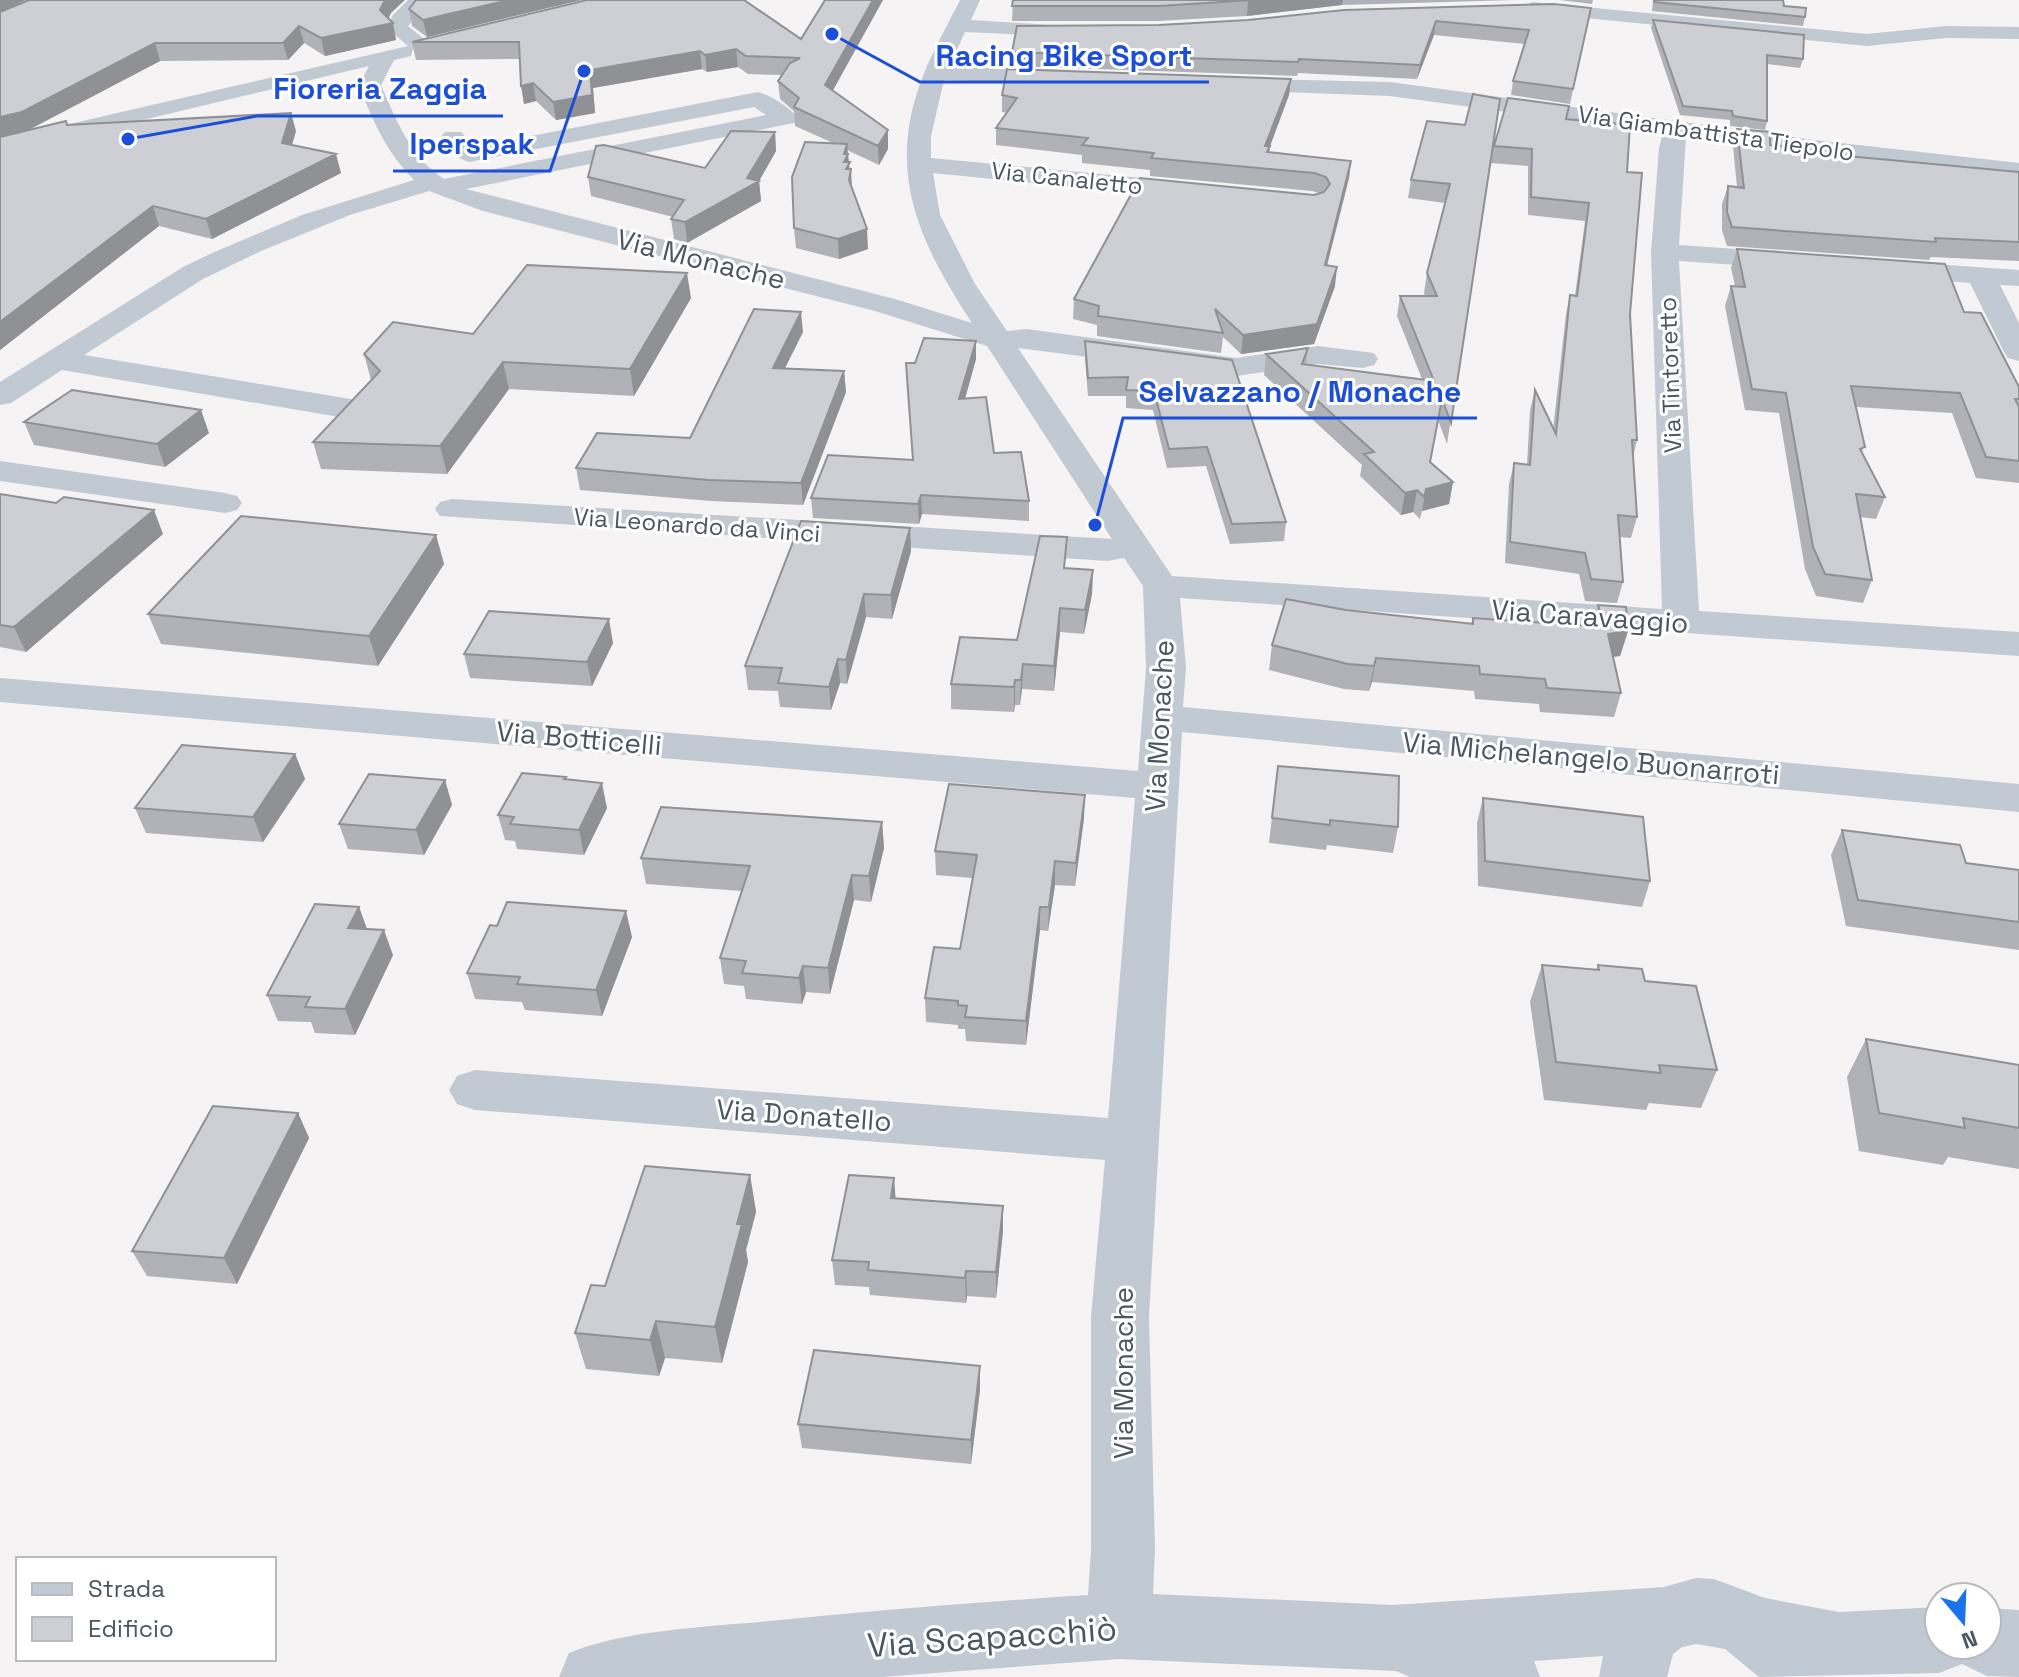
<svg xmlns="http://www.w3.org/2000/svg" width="2019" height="1677" viewBox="0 0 2019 1677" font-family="'Space Grotesk',sans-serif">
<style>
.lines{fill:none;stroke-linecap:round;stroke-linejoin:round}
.minor{fill:#c1cad2;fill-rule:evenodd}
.wall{fill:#b0b2b7}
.shaded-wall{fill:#909195}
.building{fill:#cdcfd5;stroke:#909195;stroke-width:2}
.labels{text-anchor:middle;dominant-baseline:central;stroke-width:6;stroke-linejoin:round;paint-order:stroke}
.far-street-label{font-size:24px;fill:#4a5661;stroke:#fff}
.street-label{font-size:28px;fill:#4a5661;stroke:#fff}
.near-street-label{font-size:34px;fill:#4a5661;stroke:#fff}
.leader{fill:none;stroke:#1d4ed8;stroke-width:3}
.callout-dot{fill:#1d4ed8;stroke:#fff;stroke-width:3}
.callout-label{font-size:30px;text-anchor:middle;font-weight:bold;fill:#1d4ed8;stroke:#fff;stroke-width:6;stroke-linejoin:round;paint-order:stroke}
</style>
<rect width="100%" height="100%" fill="#f5f3f3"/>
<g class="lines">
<path class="minor" d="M408,0h21l-21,26 26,21 -11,6 -10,-4 -2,7 -17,4 -13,25c15,35 30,73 63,94l322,-64 -12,-8 -285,55c-12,-3 -21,-14 -28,-25l4,-5h16l14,15 283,-55c14,4 31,15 40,26l-4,5 -328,66 429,110 77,24c-54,-83 -88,-153 -47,-252 10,-24 23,-47 35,-71h20l-9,20 112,7 3,4 -10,6 -111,-5 -16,35 115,3 11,7 -11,7 -120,-4 -13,56v22l264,25 9,3 4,5 -4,5 -9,3 -262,-26 7,42 35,69 32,47 20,-2 209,29 82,-12 56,7 4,6 -4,6 -11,3 -45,-4 -82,12 -218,-28 154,228 490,33 -11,-357 8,-104 4,-15 -273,-37 -161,-6 -8,-2 -3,-5 3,-5 169,4 424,58 205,23v14l-333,-40 -7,108 115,8 10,2 4,6 -4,6 -10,2 -115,-8 20,350 320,21v24l-839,-58 6,70 -3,39 836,77v28l-837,-80 -33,585 6,233 -2,44 240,11 271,-18 32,-9 18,1 51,19 74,14 100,-5v38h48v-37l32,2v67l-32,-1 -25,-12 -23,9 -180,4 -34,-28 -29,-5 -14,3 -9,7 -6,23h-68l4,-21 -69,5 6,16h-130l-14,-6 -277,-12 -237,18h-323l10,-24c53,-22 133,-26 191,-31 109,-11 218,-20 328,-27l3,-45v-233l14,-157 -630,-50 -18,-6 -8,-14 8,-14 18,-6 633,48 27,-320 -1135,-96v-24l1138,93 8,-103 -3,-82 -19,-28 -17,3 -667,-45 -5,-7 5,-7 12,-3 660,40 -125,-193 -112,-35 -392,-100 -54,-20 -79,24 -89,36 -58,28 -119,76 273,45 11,3 5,7 -5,7 -11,3 -295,-50 -51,33 -11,2v-23l183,-115 29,-14 90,-38 112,-35c-27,-27 -42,-60 -55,-95l10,-19 -369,88v-14l408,-94 -21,-18 6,-13z
M1532,2l335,32 79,-8 73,1v12l-73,-1 -79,8 -342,-34 -3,-4z
M1891,261l128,9v16l-19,-1 19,38v38l-11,-3 -4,-6 -34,-69 -89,-8 -4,-6 4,-6z
M0,461l225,32 12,3 5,7 -5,7 -12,3 -225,-32z"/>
</g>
<path class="wall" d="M416,0h165l-154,37 -15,-11 -3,-17z
M744,0l89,91 55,39v19l-9,16 -32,-15 5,39 16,60 -29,10 -43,-11 -2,-20 39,-85 -38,-17 -1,-15 -14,-12 -2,-18 4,-6 -34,-1 -10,-7 -31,5 -5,-3 -109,19 2,25 -39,7 -20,-19 -12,3 -4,-45 -104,1 -4,-18z
M1013,0h503l-174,5 -95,11 -89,5h-146z
M1560,0h33l-1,4z
M1653,0h130l1,6 21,11 -2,9 -151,-15z
M1591,8l-21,96 -59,-9 2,-14 12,-37 -91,-9 -17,44 -119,-6 -1,3 -285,-10v-14l147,-27z
M0,12l391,1 -3,5 5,5 3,17 -71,16 -21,-13 -16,17 -128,1 -131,69 37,-9 2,4 228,6 -4,14 49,28 -129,66 -53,-13 -159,124z
M1653,20l150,39 -3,9 -33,-4v57l-2,9 -35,-4v-6l-50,-5 -29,-87z
M1291,79l-2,16 -19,51 -1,6 82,9 -2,17 -22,88 8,20 -21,58 -73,10 -18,-17 -2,16 -124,-17v-11l-24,-6 1,-20 245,-106 -7,-2 -162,-15v-6l-68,-7v-8l-86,-10v-17l11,-15 -5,-1v-17z
M1566,119l61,53 3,142 7,126 -4,17 4,60 -6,21 -11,-1 3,45 -6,21 -32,-2 -6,-27 -74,-11 4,-79 5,-21 13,2 3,-55 5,-20 18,40 13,-116 4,-19 5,1 10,-75 -57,-6v-49l-38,-3 -43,281 -9,-24 -8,42 23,20 -4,22 -27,7 -2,8 -7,-7 -12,3 -41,-39 2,-11 -98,-90 2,-21 42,-6 -2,17 116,14 -25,-63 3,-20h25l-1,-3 3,-20 18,-70 -37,-5 3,-18 83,-34z
M1737,129l46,21 236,22v89l-88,-4 -2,3 -202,-14 -5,-16v-26l6,-18 9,1 -4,-41z
M775,132l1,19 -17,30 2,20 -74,42 -13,-4 -3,-20 2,-2 -82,-21 -3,-19 117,-9z
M1737,249l227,63 55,75v96l-43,-5 -24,-65 -96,-6 7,47 22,43 -9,22 -16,-2 12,63 -9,23 -47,-7 -11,-27 -26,-156 -34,-3 -20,-104 6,-20h4l-4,-18z
M691,298l-57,98 -125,-7 -62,85 -126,-5 -8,-27 58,-62 -7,-26 109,-20z
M803,332l-18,36 59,3 2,21 -43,113 -92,-4 -131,-11 -4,-22 114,-30z
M1085,341l147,19 54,162 -2,19 -54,3 -24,-78 -39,2 -14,-58 -27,-2v-12h-38l-3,-36z
M976,359l-11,39 29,55 35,48v20l-107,-7 -3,10 -106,-6 -2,-20 101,-39 3,-96z
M24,422l185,11 -44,34 -131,-22z
M0,494l163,40 -137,118 -26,-5z
M910,528l1,23 -19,68 -26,-2 -19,67 -7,-1 -9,27 -51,-3 -2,-16 -30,-1 -3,-24z
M436,535l8,29 -66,102 -217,-22 -13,-30z
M1066,568l27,2 -1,24 -8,40 -24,-2 -6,59 -32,-2 -2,16h-5l-1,7 -63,-3v-25l66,-44z
M1598,605l30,26 -8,25 -7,1 8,36 -7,24 -74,-5 -1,-8 -64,-5 -1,-8 -102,-9 -3,9 -25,-2 -75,-19 3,-25 74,-35 125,13 2,-5 120,8z
M613,643l-21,43 -122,-8 -6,-24z
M295,754l10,25 -42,63 -117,-9 -11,-25z
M1278,766l120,61 -5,26 -66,-8 -1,5 -57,-7z
M445,780l7,25 -28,50 -76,-6 -9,-25z
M566,780l41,28 -23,47 -67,-6 -2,-8 -10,-1 -7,-25z
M1483,798l167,83 -8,26 -164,-21 -1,-63z
M1084,818l-9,68 -20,-1 -7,46 -8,-1 -14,115 -60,-4 -1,-12h-7v-4l-32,-3 -1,-24 35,-49 12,-71 -36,-3 -1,-24z
M882,822l2,26 -13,54 -17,-2 -24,94 -24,-2 -4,12 -56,-5 -2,-13 -20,-2 -4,-26 22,-67 -96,-7 -5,-26z
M1842,830l124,33 53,7v80l-173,-24 -15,-71z
M359,907l8,22 26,26 -38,80 -40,-2 -4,-11 -33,-1 -11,-26z
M632,937l-30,79 -77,-6 -3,-8 -47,-3 -8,-26z
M1542,965l54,5 2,-5 47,16 72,89 -16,38 -52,-5 -3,7 -102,-10 -14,-98z
M1866,1039l153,26v104l-71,-12 -5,8 -84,-14 -12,-74z
M298,1113l11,25 -72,146 -90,-8 -15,-25z
M750,1175l6,37 -10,38 2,12 -26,101 -57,-5 -6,18 -73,-7 -11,-36 30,-47z
M894,1178l1,20 108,8v25l-7,67 -29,-2 -1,7 -96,-8 -1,-8 -34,-2 -3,-25z
M980,1390l-9,74 -169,-16 -4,-24z"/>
<path class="shaded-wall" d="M0,0h26l-26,12z
M385,0h20l-14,13 -6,12 8,-2 3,17 -71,16 -4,-18 59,-28z
M509,0h72l-154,37 -4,-17z
M873,0h10l-57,103 -1,-18z
M1253,0h90l-1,5 -95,11 1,-15z
M1436,21l-2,14 -17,44 3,-14z
M299,26l5,17 -16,17 -5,-17z
M155,43l5,18 -132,69 -28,8v-21z
M736,49l2,18 -31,5 -2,-17z
M700,51l2,18 -109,19 2,25 -39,7 -3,-18 37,-32z
M1291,79l-2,16 -19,51 -2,17 -3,-17z
M533,83l3,18 -12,3 -3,-18z
M291,113l5,18 -9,30 -5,-18z
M888,130v19l-9,16 -1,-19z
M775,132l1,19 -17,30 2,20 -74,42 -2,-21 62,-44z
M847,144l3,29 1,-4 1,19h-4l-4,-34z
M336,154l5,19 -129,66 -6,-20z
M1351,161l-2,17 -27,106 3,-19z
M153,206l6,20 -159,124v-28z
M867,229l1,20 -29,10 -1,-20z
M1337,267l-2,19 -21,58 -73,10 2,-19z
M687,273l4,25 -57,98 -4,-27z
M801,312l2,20 -28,56 -2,-20z
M976,341v18l-16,58 -1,-18z
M503,362l6,27 -62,85 -7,-28z
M844,371l2,21 -43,113 -2,-22z
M201,410l8,23 -44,34 -8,-23z
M1453,482l-4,22 -27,7 4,-22z
M1417,490l-4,22 -12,3 4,-22z
M921,495l1,19 -3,10 -1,-20z
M154,510l9,24 -137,118 -12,-25z
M910,528l1,23 -19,68 -1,-24z
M436,535l8,29 -66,102 -9,-30z
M1093,570l-1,24 -8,40 1,-24z
M864,594l2,23 -19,67 -1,-24z
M1060,608v24l-6,59v-25z
M609,619l4,24 -21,43 -5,-24z
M1628,631l-8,25 -19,2 7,-24z
M1376,658l-4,24 -3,9 5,-25z
M838,659l2,24 -9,27 -2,-23z
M1023,664l-1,25 -2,16 1,-25z
M1015,680v25l-1,7v-25z
M295,754l10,25 -42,63 -10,-25z
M445,780l7,25 -28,50 -8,-25z
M602,783l5,25 -23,47 -5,-25z
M1085,795l-1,23 -9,68 1,-23z
M882,822l2,26 -13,54 -2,-26z
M1055,861v24l-7,46 1,-24z
M852,875l2,25 -24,94 -2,-26z
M359,907l9,25 -20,-4z
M1040,907v23l-14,115v-24z
M626,911l6,26 -30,79 -6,-26z
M384,930l9,25 -38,80 -10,-26z
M803,966l3,26 -4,12 -3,-26z
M298,1113l11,25 -72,146 -13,-26z
M750,1175l6,37 -10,38 2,12 -26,101 -7,-36 22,-103z
M894,1178l2,25 -5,-5z
M1003,1206v25l-7,67v-26z
M966,1271l1,25 -1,7 -1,-25z
M656,1321l9,37 -6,18 -9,-36z
M980,1366v24l-9,74v-24z"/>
<path class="building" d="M29,0h356l-5,10 13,13 -72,15 -22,-12 -16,17h-128l-133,69 -22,5v-105z
M416,0h93l-86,20 -14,-11z
M587,0h157l57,39 24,-39h48l-48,85 63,45 -10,16 -84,-39 5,-9 -21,-17 12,-18 10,-5 -54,-2 -10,-7 -31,6 -5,-4 -110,19 2,25 -39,7 -20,-19 -12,3 -2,-44h-107z
M1013,0h240l-94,6h-147z
M1654,0h129l1,6 22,2 -1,9 -151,-15z
M1554,4l37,4 -18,81 -60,-8 16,-51 -93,-9 -16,44 -121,-6 -1,3 -286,-10 5,-26 142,-1 89,-5 96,-10z
M1653,20l151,15 -1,24 -36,-4v66l-34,-5 -1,-5 -49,-5z
M1007,69l284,10 -26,67h5l-3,6 84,9 -26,104 12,2 -20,57 -74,11 -28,-26 8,24 -125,-17 1,-10 -25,-7 66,-121 174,17 10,-3 6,-8 -4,-7 -12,-4 -163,-15 3,-5 -72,-8 6,-7 -92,-10 21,-30 -15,-3z
M1473,94l27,5 -49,324 -9,-24 -12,63 23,20 -27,7 -2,8 -7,-7 -12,3 -41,-39 10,-2 -108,-98 42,-6 -6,16 132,17 -34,-85h37l-10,-23 23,-89 -39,-4 16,-59 38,4z
M1508,98l61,8 -3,13 64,6 -3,47 15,1 -12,141 7,126h-5l5,77 -19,-2 5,67 -32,-3 -6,-26 -75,-11 4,-79 16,2 5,-75 21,44 14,-139 7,1 12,-93 -58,-6 1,-48 -38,-3z
M291,113l-9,30 54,11 -130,65 -53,-13 -153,116v-185l66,-16 1,4z
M1737,129l33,3v13l12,1 1,4 236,22v70l-84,-4 1,4 -204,-15 -5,-15 1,-26 16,2z
M731,131l44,1 -28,46 12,3 -74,41 -14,-3 13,-19 -96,-23 8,-31 8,-1 101,23z
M805,142l42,2 -3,10h4l-4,8h6l-4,7h5l-2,11 18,49 -29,10 -44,-11 -2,-51z
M1737,249l208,15 19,48 17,1 38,74v12h-4l4,8v54l-33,-4 -26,-64 -109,-7 14,61 -5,2 25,48 -29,-3 16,86 -47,-6 -12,-27 -27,-154 -34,-4 -21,-103 14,1z
M527,265l160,8 -57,96 -127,-7 -63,84 -127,-4 67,-71 -16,-17 29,-32 80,12z
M754,309l47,3 -28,56 71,3 -43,112 -93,-3 -132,-12 21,-35 93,5z
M924,338l52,3 -17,58 27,-2 8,56 27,-1 8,49 -108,-6 -3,9 -107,-6 17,-43 85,5 -7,-97h9z
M1085,341l147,19 54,162 -54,2 -25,-77 -38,2 -15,-58 -28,-1 2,-13 -40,1z
M72,390l129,20 -44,34 -133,-22z
M0,494l56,9 8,-6 90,13 -140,117 -14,-2z
M241,516l195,19 -67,101 -221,-22z
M801,521l109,7 -19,67 -27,-1 -18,66 -8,-1 -9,28 -51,-4 4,-15 -37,-2z
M1040,536l27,1 -3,31 29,2 -8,40 -25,-2 -6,58 -31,-2 -2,16h-6l-1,7 -63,-3 9,-47 57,3z
M1286,599l60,11 127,14v-6l131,9 -6,-22 28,2 2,24 -20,3 13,59 -74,-5 -2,-9 -65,-5 -1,-8 -103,-8 -2,8 -26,-2 -76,-19z
M489,611l120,8 -22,43 -123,-8z
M182,745l113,9 -42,63 -118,-9z
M1278,766l121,10 -1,51 -68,-7v5l-58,-7z
M522,773l44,4 -2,2 38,4 -23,47 -69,-6 4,-7 -16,-2z
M369,774l76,6 -29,50 -77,-6z
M949,784l136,11 -9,68 -21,-2 -6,46h-9l-14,114 -61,-4 2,-11 -9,-1v-4l-33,-3 9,-51 26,2 17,-94 -42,-4z
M1483,798l160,19 7,64 -165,-20z
M661,807l221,15 -13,54 -17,-1 -24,93 -25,-2 -4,12 -57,-5 4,-12 -26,-3 30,-92 -109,-8z
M1842,830l118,15 6,18 53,7v52l-161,-22z
M507,902l119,9 -30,79 -79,-6 3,-7 -53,-4 23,-48 7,1z
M315,904l44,3 -11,21 36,2 -39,79 -40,-2 5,-10 -43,-2z
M1542,965l57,5 -1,-5 44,4 3,12 51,5 21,84 -58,-5 2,8 -105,-11z
M1866,1039l153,26v63l-56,-10 2,10 -86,-15z
M213,1106l85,7 -74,145 -92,-7z
M645,1166l105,9 -13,49h5l-27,103 -59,-6 -6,19 -75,-7 16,-48 14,1z
M849,1175l45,3 -3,20 112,8 -7,66 -30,-1 -1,7 -97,-8 1,-8 -37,-2z
M814,1350l166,16 -9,74 -173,-16z"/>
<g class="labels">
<g class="far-street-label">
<text transform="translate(1716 133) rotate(8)">Via Giambattista Tiepolo</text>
<text transform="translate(1067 178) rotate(6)">Via Canaletto</text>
<text transform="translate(1670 375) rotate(-92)">Via Tintoretto</text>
<text transform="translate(697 525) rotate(4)">Via Leonardo da Vinci</text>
</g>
<g class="street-label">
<text transform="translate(701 259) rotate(14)">Via Monache</text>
<text transform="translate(1590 616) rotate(4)">Via Caravaggio</text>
<text transform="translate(1159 726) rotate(-87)">Via Monache</text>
<text transform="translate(579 738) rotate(5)">Via Botticelli</text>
<text transform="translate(1591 758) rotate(5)">Via Michelangelo Buonarroti</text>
<text transform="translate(804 1115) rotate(4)">Via Donatello</text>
<text transform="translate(1123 1373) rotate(-90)">Via Monache</text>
</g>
<g class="near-street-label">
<text transform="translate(992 1637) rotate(-4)">Via Scapacchiò</text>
</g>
</g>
<path class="leader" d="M832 34L920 82H1209M128 139L257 116H503M584 71L550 171H393M1095 525L1123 418H1477"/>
<g class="callout-dot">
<circle cx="832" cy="34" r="8"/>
<circle cx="128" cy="139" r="8"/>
<circle cx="584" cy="71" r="8"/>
<circle cx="1095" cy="525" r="8"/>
</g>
<g class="callout-label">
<text x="1064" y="66">Racing Bike Sport</text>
<text x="380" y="99">Fioreria Zaggia</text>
<text x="472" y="154">Iperspak</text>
<text x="1300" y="402">Selvazzano / Monache</text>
</g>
<rect x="16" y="1557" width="260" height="104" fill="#ffffff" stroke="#b7bbc0" stroke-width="2"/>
<rect x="32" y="1583" width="40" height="12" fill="#c1cad2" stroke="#b7bbc0" stroke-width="2"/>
<text x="88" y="1597" font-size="24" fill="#4a5661">Strada</text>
<rect x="32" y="1617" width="40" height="24" fill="#cdcfd5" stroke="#b7bbc0" stroke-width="2"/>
<text x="88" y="1637" font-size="24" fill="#4a5661">Edificio</text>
<g transform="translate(1963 1621) rotate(161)"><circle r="38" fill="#ffffff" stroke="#b7bbc0" stroke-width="2"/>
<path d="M0-6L14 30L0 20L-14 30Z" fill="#1a73e8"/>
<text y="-12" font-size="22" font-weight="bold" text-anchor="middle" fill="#4a5661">N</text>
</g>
</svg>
